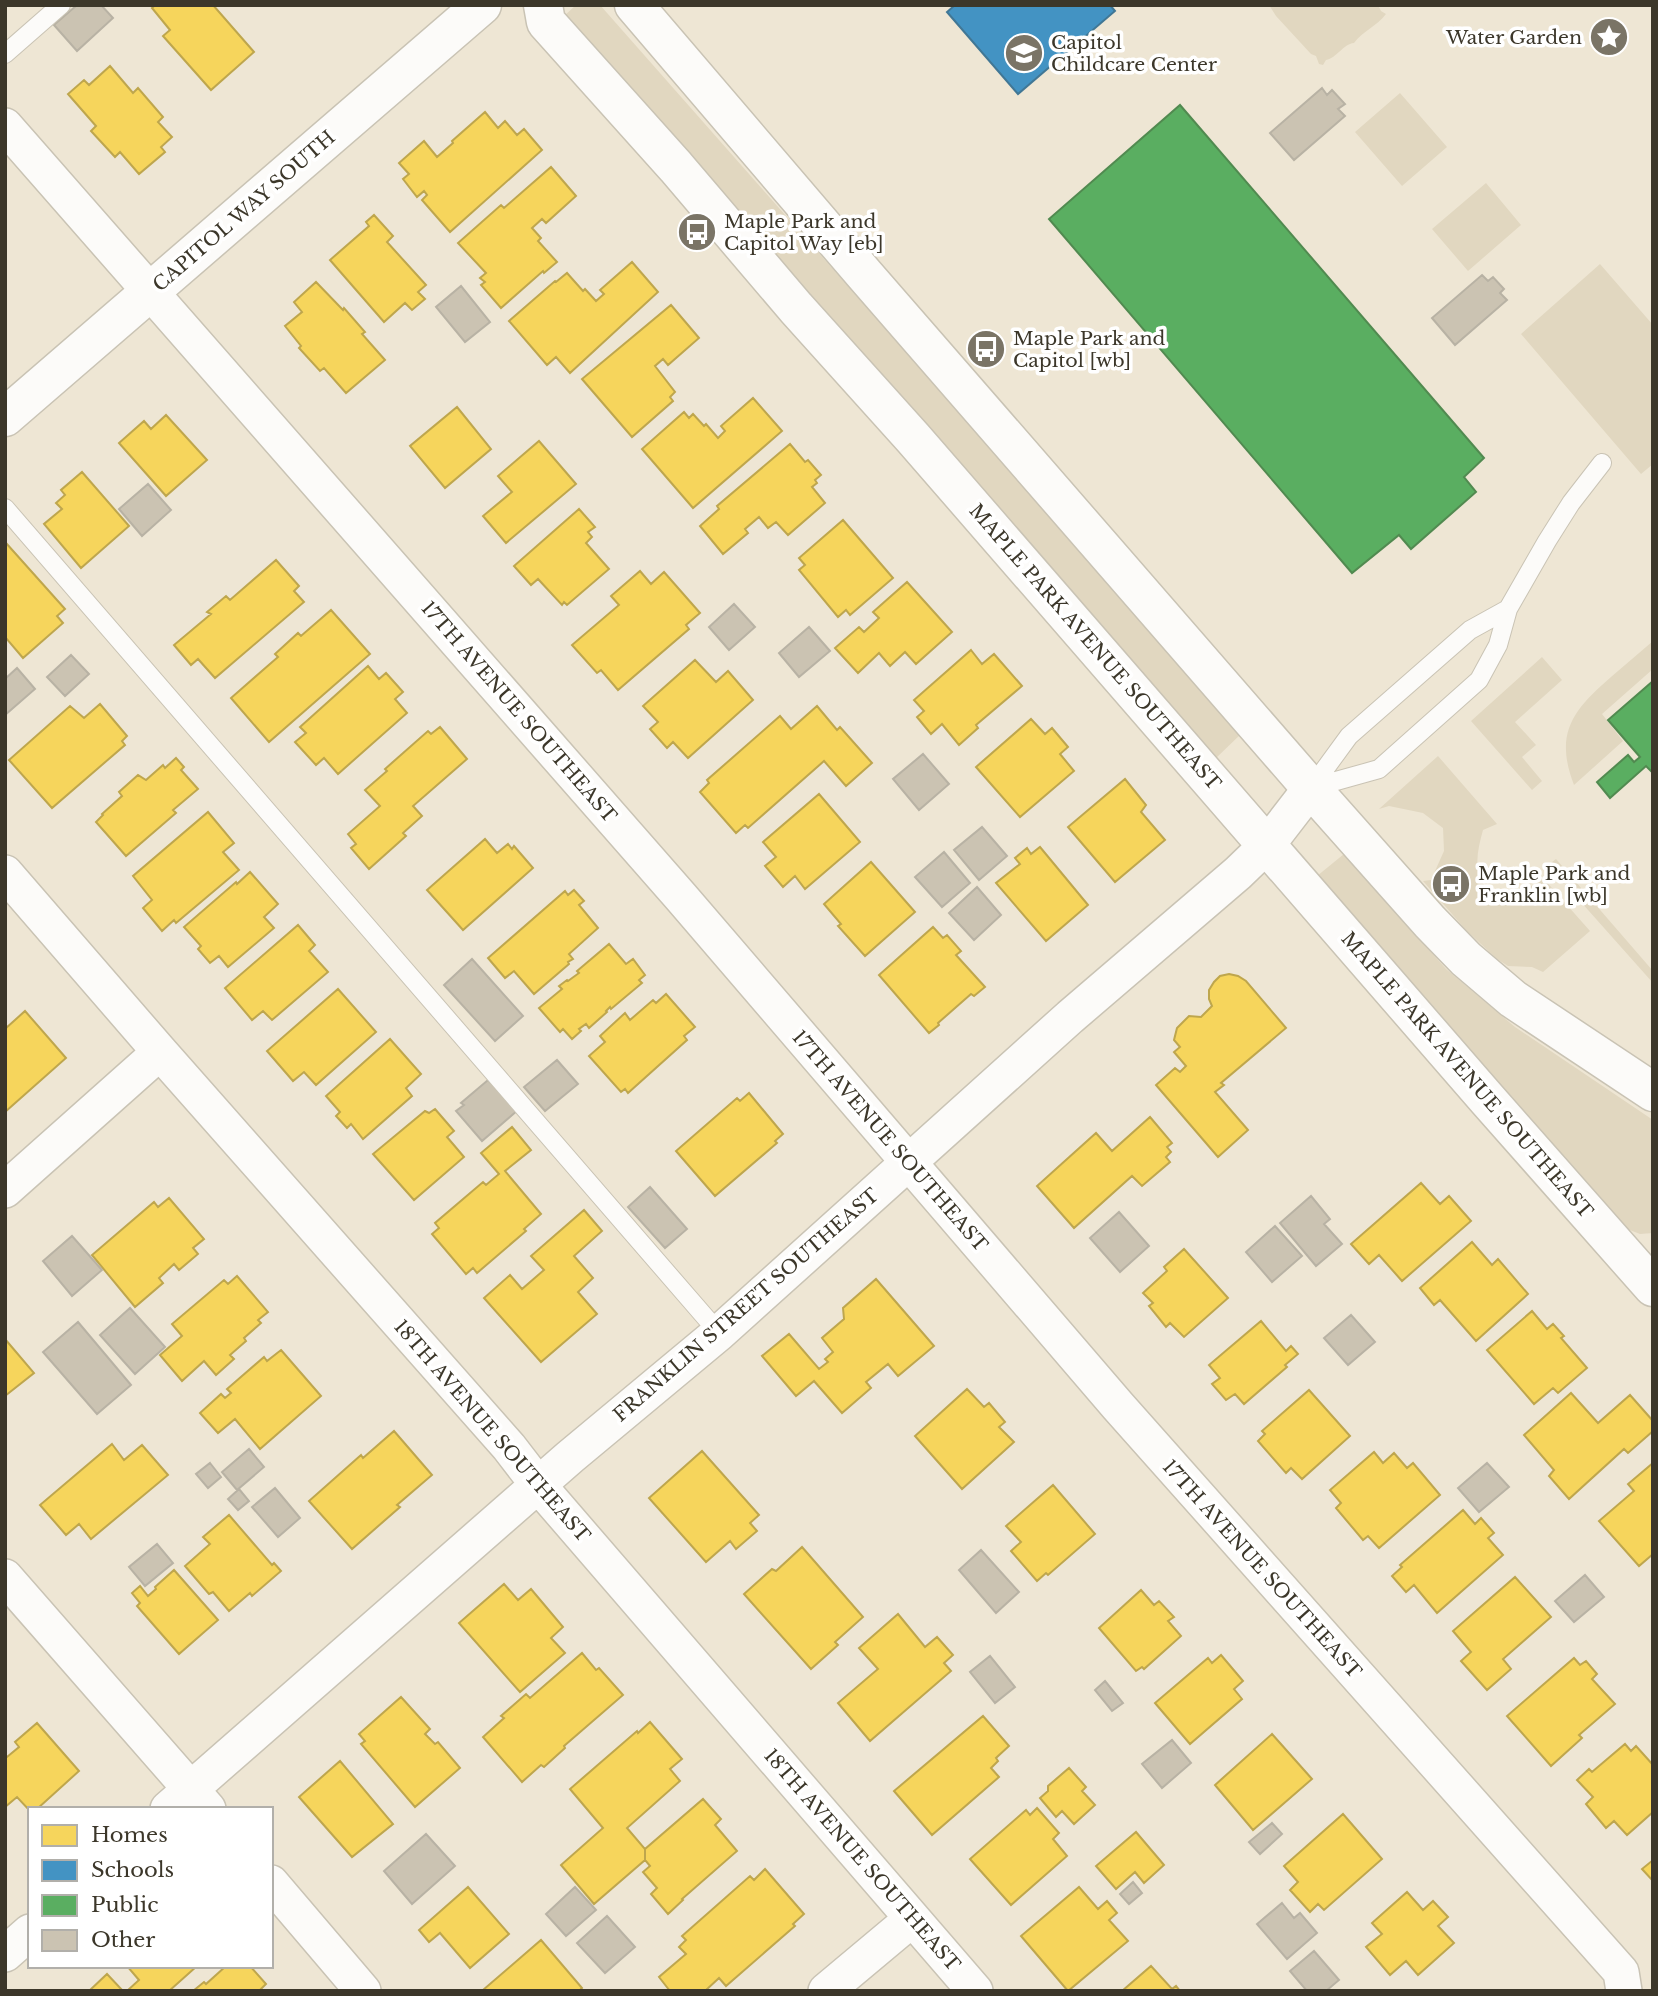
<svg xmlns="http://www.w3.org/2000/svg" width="1658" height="1996" viewBox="0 0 1658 1996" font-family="'Libre Baskerville',serif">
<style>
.green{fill:#e1d7c0}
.homes{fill:#f6d55c;stroke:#bea64d;stroke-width:2}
.schools{fill:#4393c3;stroke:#417795;stroke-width:2}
.public{fill:#5aae61;stroke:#518a50;stroke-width:2}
.building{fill:#cbc3b2;stroke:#b8b2a4;stroke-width:2}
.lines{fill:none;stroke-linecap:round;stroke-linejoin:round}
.lane-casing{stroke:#c9c3b4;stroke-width:20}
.street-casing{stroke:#c9c3b4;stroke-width:38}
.secondary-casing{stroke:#c9c3b4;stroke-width:41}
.lane{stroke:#fcfbf9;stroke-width:18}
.street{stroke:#fcfbf9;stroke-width:35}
.secondary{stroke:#fcfbf9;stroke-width:38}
.labels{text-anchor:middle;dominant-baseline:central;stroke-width:7;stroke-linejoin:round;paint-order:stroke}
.poi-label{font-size:19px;fill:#3c372a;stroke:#fff;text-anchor:start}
.street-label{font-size:19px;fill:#3c372a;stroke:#fff}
</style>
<rect width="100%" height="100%" fill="#eee6d4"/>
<path class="green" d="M576,5h24l642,728 -28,27 -651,-743z
M1269,5h109l3,6 5,3c-9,12 -23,17 -32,29 -11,1 -17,15 -28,17l-3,5 -4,-1 -3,-8 -5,-2 -35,-38z
M1400,93l47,54 -45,39 -47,-54z
M1486,183l35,42 -53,46 -36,-42z
M1600,264l53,61v139l-12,10 -120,-140z
M1653,641v28l-51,45 21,27 -49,44c-20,-52 -1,-75 37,-108 14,-12 28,-24 42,-36z
M1542,657l20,23 -47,42 21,23 -14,12 20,24 -10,9 -61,-69z
M1438,756l59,68 -14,6c-6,22 -11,43 6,61 20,-1 39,0 55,-12l46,52 -47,41 -11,-5 -24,-1 -11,-7 -31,-29 -43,-49 8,-1 13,-29 -1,-23 -20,-15 -34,-7 -10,3z
M1344,854l102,115 69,58 138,93v113l-13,1 -23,-9 -300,-349z
M1556,859l97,112v12l-105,-118z"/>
<path class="homes" d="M155,5h58l41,47 -43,38 -48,-54 7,-6 -18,-22z
M110,66l23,27 5,-5 25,29 -5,5 14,15 -11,10 4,5 -26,22 -19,-22 -5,5 -24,-26 5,-5 -28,-32 16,-14 5,5z
M485,112l13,16 7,-7 12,14 7,-6 18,21 -92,82 -28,-32 5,-5 -3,-4 -7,6 -14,-18 6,-5 -10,-11 25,-22 13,16 16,-14 -1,-2z
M551,167l25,29 -30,27 -4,-4 -10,9 9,10 -3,3 19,21 -13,11 -1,-2 -42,37 -20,-23 4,-3 -5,-4 6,-5 -28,-30 43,-38 3,3z
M374,215l19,21 -6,6 39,43 -8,7 7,7 -13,11 -7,-7 -21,19 -54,-62 39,-34 -3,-4z
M632,262l26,30 -88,81 -14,-16 -9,8 -38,-44 46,-40 1,1 11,-9 16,18 2,-2 11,12 8,-7 -4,-4z
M316,282l27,28 1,-2 21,24 -3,2 23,26 -39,33 -22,-25 -4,3 -21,-23 2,-2 -16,-20 17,-14 -8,-10z
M671,305l28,33 -31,27 -5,-6 -8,7 20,26 -5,5 3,4 -41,36 -50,-58z
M753,398l29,33 -89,77 -51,-59 42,-37 5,6 4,-4 11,12 2,-2 12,14 7,-7 -4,-5z
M457,407l34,42 -46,39 -35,-42z
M166,415l41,45 -41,36 -47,-53 25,-22 7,8z
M539,441l37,43 -70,59 -23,-27 29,-24 -14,-16z
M790,444l15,18 3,-2 13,15 -6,5 2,3 -5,4 13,16 -37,32 -12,-13 -8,6 -9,-11 -14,12 3,4 -25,21 -23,-28 19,-17 -2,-3z
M82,472l47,54 -48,42 -37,-44 18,-15 -6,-6 9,-8 -4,-5z
M579,509l16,18 -7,5 4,5 -6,6 23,26 -42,36 -3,-3 -2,3 -24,-26 -7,6 -17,-19z
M843,520l50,58 -43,37 -4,-5 -8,7 -39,-47 6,-5 -6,-7z
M6,543l59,66 -8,7 6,7 -40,35 -18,-21z
M276,560l23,26 -5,5 10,11 -89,76 -17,-19 -7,6 -17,-20 37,-31 -4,-2 19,-16 4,4z
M640,571l11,13 13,-12 36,41 -14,12 3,4 -71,61 -17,-20 -4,3 -25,-28 47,-40 -8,-9z
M907,582l45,50 -36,32 -11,-12 -15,14 -11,-13 -21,20 -23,-25 24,-21 5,5 15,-14 -6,-6z
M331,610l39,44 -101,88 -38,-44 47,-41 -3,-3 23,-21 3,3z
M971,650l11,14 12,-10 28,32 -46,39 2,3 -19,17 -17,-21 -11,10 -14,-17 7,-6 -10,-11z
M695,660l21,22 12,-11 25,29 -65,58 -15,-16 -6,6 -17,-19 8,-7 -15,-16z
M368,666l11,13 7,-6 17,19 -8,7 12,14 -69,61 -14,-16 -8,7 -21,-23 11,-9 -6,-6z
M100,704l27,32 -5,5 3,4 -73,63 -43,-48 61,-54 14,12z
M817,706l20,24 3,-3 32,36 -26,23 -22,-25 -76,67 -3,-3 -9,8 -36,-41 9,-9 -2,-3 73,-64 11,13z
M1031,719l14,15 7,-6 16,19 -8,7 14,17 -54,46 -44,-50z
M440,727l27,32 -54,47 9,10 -19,17 3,3 -37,33 -18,-21 5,-4 -8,-10 32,-28 -15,-16 22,-19 -2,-2 43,-38 3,3z
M176,758l8,9 -3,3 17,19 -25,21 3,3 -50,43 -30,-34 7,-7 -1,-1 20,-18 -3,-4 19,-17 8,5 17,-15 2,3z
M1125,779l21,26 -5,7 24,28 -50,42 -47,-55z
M819,794l41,48 -55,47 -10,-13 -12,11 -18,-21 11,-9 -13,-15z
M208,812l26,31 -11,9 16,18 -63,53 -2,-3 -12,11 -19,-23 9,-8 -19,-24z
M485,839l12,14 11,-9 4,5 2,-3 19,22 -70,62 -36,-40z
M1040,847l48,58 -42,36 -50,-58 24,-19 -5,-6 12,-10 4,6z
M871,862l44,50 -50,44 -27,-30 3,-2 -17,-20z
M250,872l28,32 -14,13 10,11 -46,39 -9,-11 -9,7 -12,-14 3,-3 -17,-19 52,-45 1,2z
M574,890l10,11 -5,4 19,23 -29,26 4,5 -5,3 1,2 -35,30 -20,-23 -9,7 -17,-20 77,-67 3,4z
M298,925l17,20 -6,6 19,21 -56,48 -9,-9 -11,9 -27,-32z
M933,927l10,11 4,-3 14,16 -5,4 29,32 -11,9 -3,-2 -33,29 1,2 -10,8 -50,-58z
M609,944l17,20 7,-5 12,16 -6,5 3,3 -31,26 -1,-2 -4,4 1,1 -18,16 -3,-4 -7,5 2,2 -9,8 -9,-10 -3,3 -21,-24 23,-19 -3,-3 8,-6 1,1 11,-8 -2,-2z
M1229,974l9,2 8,5 40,47 -65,55 3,2 -9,7 33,38 -30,27 -62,-72 19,-17 5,4 6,-6 -12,-14 6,-5 -6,-7 3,-12 12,-12 12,1 11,-11 -3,-7v-9l5,-8 6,-6z
M338,989l38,43 -60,53 -12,-13 -11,9 -26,-30z
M666,994l29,33 -11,9 3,4 -59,53 -3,-4 -4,3 -32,-36 16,-14 -5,-6 25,-23 5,7 23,-20 3,3z
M25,1011l41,47 -61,54v-83z
M390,1039l31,35 -15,14 6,8 -49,43 -12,-15 -4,4 -11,-12 4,-4 -14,-16z
M749,1093l34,41 -8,7 2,2 -62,53 -39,-45 61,-53 3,3z
M435,1109l19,22 -7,6 17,20 -50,43 -41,-46 52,-43 4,2z
M1150,1117l22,26 -5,4 4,5 -5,5 4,5 -28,24 -10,-10 -58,52 -37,-42 59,-53 16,18z
M512,1127l19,23 -26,21 36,43 -17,15 2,2 -49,42 -4,-5 -7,6 -34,-40 7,-6 -4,-5 48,-41 3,3 13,-11 -18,-21z
M1421,1183l19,21 9,-8 22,25 -69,60 -23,-26 -10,9 -18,-20z
M169,1198l35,41 -11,9 5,6 -19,16 -5,-6 -15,14 4,5 -28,24 -43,-52 62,-53 4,5z
M584,1210l18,21 -28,25 19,22 -15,14 19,22 -56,48 -57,-64 26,-23 12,14 22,-19 -13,-14z
M1472,1242l20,23 6,-6 30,35 -52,47 -36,-41 -6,5 -14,-17z
M1184,1249l44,49 -44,39 -14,-14 -4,4 -17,-21 4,-3 -10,-10 24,-22 -3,-4z
M237,1276l31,36 -10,8 3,3 -17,15 2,3 -16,14 4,4 -18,16 -12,-14 -22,20 -22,-26 22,-19 -10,-12 52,-44 4,4z
M876,1279l58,67 -36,30 -10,-12 -22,18 5,6 -29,25 -28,-32 -18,15 -34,-40 27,-22 30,35 9,-7 -3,-3 8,-7 -11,-14 22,-19 -1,-11z
M1532,1311l15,18 6,-5 11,12 -3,2 26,30 -29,25 -5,-5 -19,16 -47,-54z
M1261,1321l25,30 5,-5 7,8 -13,11 2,2 -43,37 -9,-10 -9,6 -14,-16 8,-6 -11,-13z
M5,1339l29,34 -29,23z
M281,1350l40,46 -61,53 -25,-30 -17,14 -18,-20 21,-19 4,4 6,-5 -4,-4 37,-32 3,4z
M967,1389l17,18 5,-4 16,19 -6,5 15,15 -52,47 -47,-53z
M1309,1390l41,46 -48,43 -11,-11 -5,5 -28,-32 7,-7 -3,-3z
M1571,1393l27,30 32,-28 23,26v10l-25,22 -4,-4 -55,50 -20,-23 5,-6 -30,-35z
M394,1431l38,44 -35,30 3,2 -48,42 -43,-48 52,-46 2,3z
M112,1444l12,16 18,-15 26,30 -77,64 -12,-15 -13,11 -26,-30z
M702,1451l57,64 -9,8 7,8 -21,18 -6,-8 -24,21 -57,-64z
M1374,1452l9,11 11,-10 13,15 6,-5 27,32 -61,53 -11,-12 -5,4 -27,-32 5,-5 -11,-13z
M1653,1463v91l-14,12 -40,-45 35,-30 -6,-7z
M1053,1485l42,49 -47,41 -2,-2 -9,8 -26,-30 10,-9 -15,-16z
M1463,1510l12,14 6,-6 13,15 -6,5 15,17 -66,58 -23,-28 -8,7 -14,-16 10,-9 -2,-2z
M229,1515l43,50 2,-2 7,8 -29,25 -2,-3 -21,18 -16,-19 -4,2 -24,-28 25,-22 -7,-7z
M802,1547l61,70 -28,25 3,3 -27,24 -67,-75 28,-25 4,2z
M174,1570l44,50 -39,34 -42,-48 3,-3 -8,-10 8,-7 8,10 8,-7 -1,-2z
M1515,1577l36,40 -48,42 8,10 -24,21 -26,-29 10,-9 -18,-21z
M504,1584l14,16 13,-11 32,38 -12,11 14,15 -45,39 -61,-69z
M1141,1590l13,15 5,-4 15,16 -6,4 13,15 -37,33 -2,-2 -6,4 -37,-43z
M898,1614l27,33 12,-10 16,18 -9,8 7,8 -81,70 -32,-38 40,-34 -19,-21z
M582,1653l14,17 3,-2 24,27 -59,51 1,2 -21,19 -3,-2 -19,17 -39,-45 21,-19 -3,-2 25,-22 4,4z
M1221,1655l22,26 -9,8 8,10 -52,45 -35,-41 53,-45 4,5z
M1574,1658l6,7 6,-4 11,13 -5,5 23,25 -36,31 3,3 -31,28 -44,-50z
M401,1697l29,32 -5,5 10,10 3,-2 22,26 -45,39 -54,-63 4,-3 -6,-7z
M983,1716l26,30 -13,12 2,3 -7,7 8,9 -67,58 -38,-44z
M650,1722l32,37 -12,10 10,12 -53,47 18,21v11l-51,44 -33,-39 42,-37 -33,-39 67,-58 1,2z
M37,1723l42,48 -42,38h-7v2l-13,-14 -12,10v-52l2,2 12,-10 -4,-5z
M1272,1734l40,45 -59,51 -38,-45z
M1625,1744l6,7 5,-5 17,19v47l-26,23 -13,-14 -8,7 -20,-24 7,-7 -16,-17 12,-11 3,3z
M340,1761l53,63 -41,33 -53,-60z
M1069,1768l17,19 -4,4 13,14 -21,19 -12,-13 -6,6 -16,-19 8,-7v-5z
M703,1799l18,20 -6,6 22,26 -55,48 1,1 -15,14 -17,-20 6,-6 -14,-16 7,-6 -5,-6v-11z
M1037,1808l22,25 -6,6 14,17 -56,49 -41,-46 56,-49 4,5z
M1343,1814l39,45 -58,51 -6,-6 -8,8 -20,-22 8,-8 -14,-16z
M1136,1832l28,33 -20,18 -9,-11 -19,17 -20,-23z
M1653,1860v21l-11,-12z
M765,1869l39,45 -11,10 2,2 -69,60 -7,-8 -14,13h-35l-11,-14 27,-23 -7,-7 7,-7 -4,-4 68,-60 4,4z
M468,1887l41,47 -39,34 -30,-35 -11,9 -10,-12z
M1079,1887l19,22 9,-8 10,12 -8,7 19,21 -60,50 -47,-55z
M1407,1892l16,18 10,-9 15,16 -10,9 16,17 -36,32 -12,-14 -16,14 -24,-28 16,-13 -10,-11z
M541,1940l41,48 -3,3 -96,-1z
M127,1966h70l-28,25h-42l12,-11z
M226,1966h24l16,18 -7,7h-66l11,-9 2,2z
M1151,1966l21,23 4,-3 4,5h-58z
M107,1974l16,17h-34z"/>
<path class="schools" d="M955,5h155l5,6 -97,83 -71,-82z"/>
<path class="public" d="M1180,105l304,353 -20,19 12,15 -65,57 -12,-14 -47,38 -303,-354z
M1653,681v92l-7,-7 -36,32 -13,-16 31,-27 6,7 6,-5 -32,-37z"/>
<path class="building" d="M77,5h24l12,13 -36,33 -23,-26z
M1322,88l5,7 5,-5 13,14 -7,5 7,7 -51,44 -24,-27z
M1482,275l6,6 5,-4 11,12 -4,4 7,7 -52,45 -23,-27z
M461,286l29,36 -25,20 -29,-35z
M148,484l23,26 -29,26 -23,-27z
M734,604l21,23 -26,23 -20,-23z
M809,627l21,24 -31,26 -20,-24z
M71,655l18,19 -24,22 -18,-19z
M17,668l18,21 -30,26v-36z
M923,754l26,30 -30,26 -26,-31z
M982,827l25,29 -28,24 -25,-30z
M944,852l26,31 -28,24 -27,-30z
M977,887l24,28 -27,25 -25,-27z
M472,959l51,57 -28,25 -51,-56z
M557,1060l21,24 -33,27 -21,-24z
M488,1080l2,2 2,-2 26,30 -36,31 -26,-30 8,-6 -3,-2z
M650,1187l37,42 -22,19 -37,-41z
M1311,1196l19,23 -6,5 18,20 -26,22 -36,-43z
M1119,1212l30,34 -29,26 -30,-34z
M1275,1226l27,30 -30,26 -26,-30z
M72,1236l30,34 -30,26 -29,-35z
M130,1308l35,39 -30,27 -35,-39z
M1351,1315l24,27 -27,23 -24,-27z
M78,1322l53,63 -34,29 -54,-62z
M249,1449l15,18 -27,23 -15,-18z
M210,1463l11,14 -13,11 -12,-14z
M1487,1463l22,24 -30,25 -21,-24z
M275,1488l25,30 -22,19 -26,-30z
M239,1489l10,12 -11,9 -10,-11z
M157,1544l16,19 -28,23 -16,-19z
M981,1550l38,42 -23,21 -37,-43z
M1585,1575l19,22 -30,25 -19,-21z
M990,1656l25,31 -20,16 -25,-31z
M1105,1681l18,22 -11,8 -17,-21z
M1172,1740l19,23 -29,25 -20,-24z
M1272,1823l10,11 -22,20 -11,-12z
M426,1834l29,32 -43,38 -28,-33z
M1133,1882l9,11 -13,11 -9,-10z
M575,1887l21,23 -30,26 -20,-22z
M1282,1903l12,15 6,-5 17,20 -30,26 -30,-35z
M607,1916l28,31 -30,26 -28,-30z
M1314,1951l25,29 -13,11h-19l-17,-20z"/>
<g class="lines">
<g class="lane-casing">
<path id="lane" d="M5,54l56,-49
M5,508l714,825
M1311,788l68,-19 100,-89 19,-35 10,-36 39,-68 24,-38 31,-40
M1311,788l38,-52 121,-106 38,-21"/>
</g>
<g class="street-casing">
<path id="street" d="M5,126l676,771 437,509 503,566 3,19
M5,873l155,179 349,395 30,39 436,505
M5,1190l155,-138
M5,1577l203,232
M168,1809l402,-352 149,-124 351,-316 168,-144 29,-28 44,-57
M271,1883l92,108
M5,1954l25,-22
M826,1991l86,-72"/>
</g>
<g class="secondary-casing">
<path id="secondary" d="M543,5l3,17 130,145 120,141 117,130 574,661 166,188
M634,5l230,269 447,514 119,134 36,37 47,40 140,93
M5,417l477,-412"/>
</g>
<use href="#lane" class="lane"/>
<use href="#street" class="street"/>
<use href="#secondary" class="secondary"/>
</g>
<defs>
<g id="sight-disc" transform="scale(2.0125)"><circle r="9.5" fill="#7a7466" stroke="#fff"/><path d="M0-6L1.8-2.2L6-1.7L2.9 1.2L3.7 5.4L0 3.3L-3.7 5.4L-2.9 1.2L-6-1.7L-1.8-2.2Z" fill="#fff"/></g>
<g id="school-disc" transform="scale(2.0125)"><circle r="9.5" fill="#7a7466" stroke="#fff"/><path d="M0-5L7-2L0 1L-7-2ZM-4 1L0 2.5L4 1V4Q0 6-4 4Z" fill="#fff"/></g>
<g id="bus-disc" transform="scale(2.0125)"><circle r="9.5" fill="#7a7466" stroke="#fff"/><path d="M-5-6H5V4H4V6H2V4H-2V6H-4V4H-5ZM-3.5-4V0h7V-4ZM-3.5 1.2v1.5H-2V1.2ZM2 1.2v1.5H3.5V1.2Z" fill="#fff"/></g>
</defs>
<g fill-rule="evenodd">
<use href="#sight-disc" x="1609" y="37"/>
<use href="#school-disc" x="1024" y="53"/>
<use href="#bus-disc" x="697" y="232"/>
<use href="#bus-disc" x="986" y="349"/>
<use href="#bus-disc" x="1451" y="884"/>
</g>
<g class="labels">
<g class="poi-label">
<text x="1582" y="37" text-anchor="end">Water Garden</text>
<text x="1051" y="42">Capitol<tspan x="1051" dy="22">Childcare Center</tspan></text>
<text x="724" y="221">Maple Park and<tspan x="724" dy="22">Capitol Way [eb]</tspan></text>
<text x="1013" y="338">Maple Park and<tspan x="1013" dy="22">Capitol [wb]</tspan></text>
<text x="1478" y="873">Maple Park and<tspan x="1478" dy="22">Franklin [wb]</tspan></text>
</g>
<g class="street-label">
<text transform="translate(244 211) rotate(-41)">CAPITOL WAY SOUTH</text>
<text transform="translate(1095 647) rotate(49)">MAPLE PARK AVENUE SOUTHEAST</text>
<text transform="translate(519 712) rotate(49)">17TH AVENUE SOUTHEAST</text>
<text transform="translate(1467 1075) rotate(49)">MAPLE PARK AVENUE SOUTHEAST</text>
<text transform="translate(890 1141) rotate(49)">17TH AVENUE SOUTHEAST</text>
<text transform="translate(746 1305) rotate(-41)">FRANKLIN STREET SOUTHEAST</text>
<text transform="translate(492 1431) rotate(49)">18TH AVENUE SOUTHEAST</text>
<text transform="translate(1262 1569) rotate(48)">17TH AVENUE SOUTHEAST</text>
<text transform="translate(862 1860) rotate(49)">18TH AVENUE SOUTHEAST</text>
</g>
</g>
<rect width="1658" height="1996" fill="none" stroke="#3c372a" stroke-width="14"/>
<rect x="28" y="1807" width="245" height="161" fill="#ffffff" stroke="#b1afaa" stroke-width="2"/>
<rect x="42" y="1825" width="35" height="21" fill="#f6d55c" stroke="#b1afaa" stroke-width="2"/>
<text x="91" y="1842" font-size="21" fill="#3c372a">Homes</text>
<rect x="42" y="1860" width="35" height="21" fill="#4393c3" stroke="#b1afaa" stroke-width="2"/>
<text x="91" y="1877" font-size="21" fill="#3c372a">Schools</text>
<rect x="42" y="1895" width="35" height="21" fill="#5aae61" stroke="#b1afaa" stroke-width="2"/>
<text x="91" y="1912" font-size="21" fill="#3c372a">Public</text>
<rect x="42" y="1930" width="35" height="21" fill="#cbc3b2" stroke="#b1afaa" stroke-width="2"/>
<text x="91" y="1947" font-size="21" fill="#3c372a">Other</text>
</svg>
